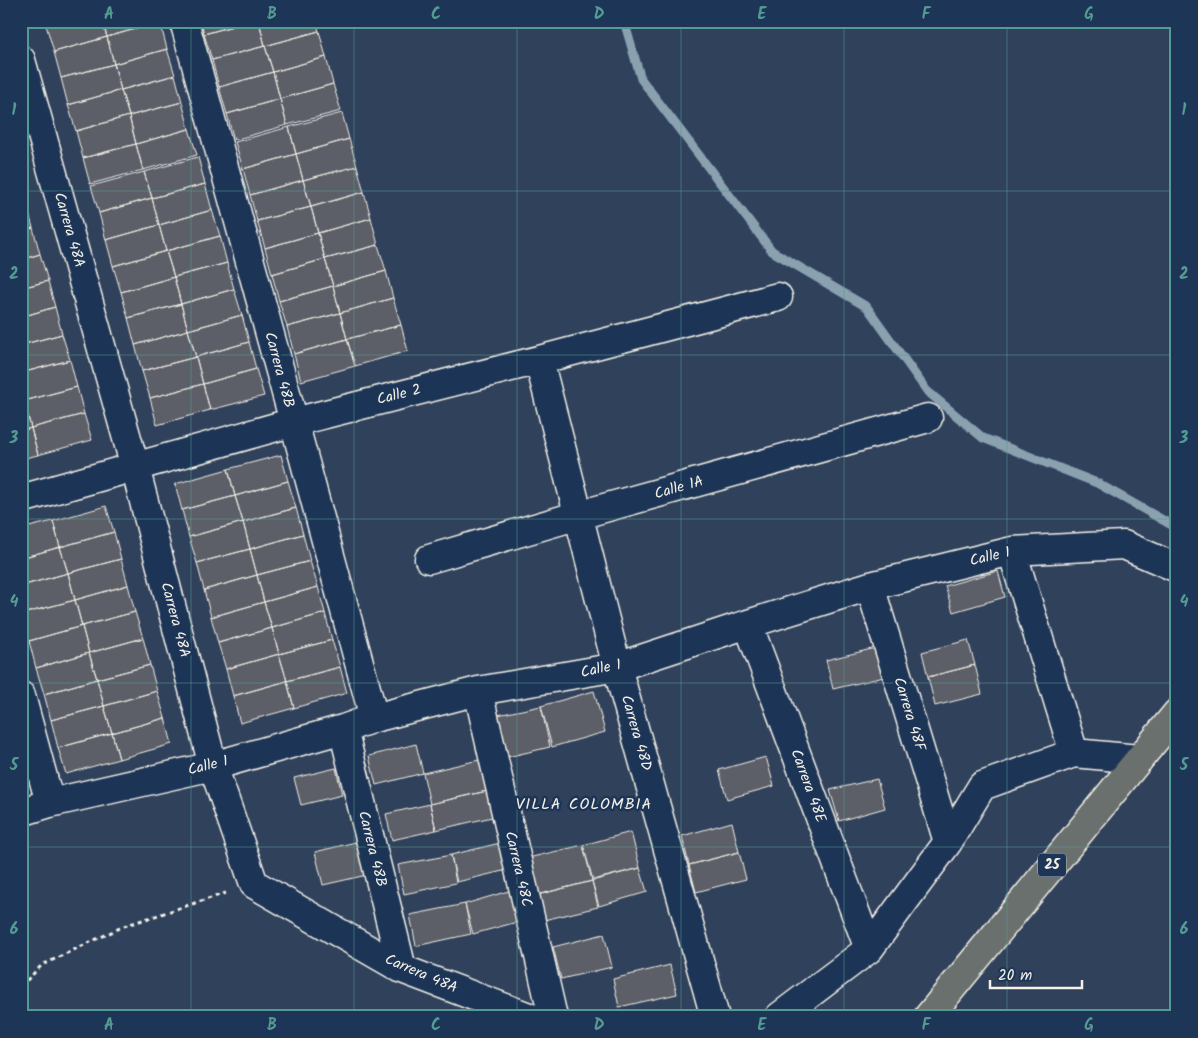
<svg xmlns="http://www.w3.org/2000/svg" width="1198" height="1038" viewBox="0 0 1198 1038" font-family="Kalam,sans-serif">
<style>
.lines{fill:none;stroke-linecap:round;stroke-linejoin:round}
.stream{stroke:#8aa1b0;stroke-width:9}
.building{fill:#5c5e67;stroke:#f4f1e8}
.street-casing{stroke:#f4f1e8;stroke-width:31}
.highway-casing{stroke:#f4f1e8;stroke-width:31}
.path{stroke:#f4f1e8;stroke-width:3;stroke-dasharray:4 4;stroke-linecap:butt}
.street{stroke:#1d3557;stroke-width:28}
.highway{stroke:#6b706d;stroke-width:28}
.grid{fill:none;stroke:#549b93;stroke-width:1;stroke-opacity:0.55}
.labels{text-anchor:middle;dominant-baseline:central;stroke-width:5;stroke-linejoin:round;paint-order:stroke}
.shield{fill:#1d3557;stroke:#b4b9bc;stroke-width:1}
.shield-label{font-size:14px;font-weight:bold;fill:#f4f1e8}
.street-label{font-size:15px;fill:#f4f1e8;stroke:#1d3557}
.neighbourhood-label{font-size:16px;letter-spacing:1px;fill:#f4f1e8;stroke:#1d3557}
.neatline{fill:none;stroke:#549b93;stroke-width:2}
.grid-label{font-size:16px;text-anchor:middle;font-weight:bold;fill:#549b93}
</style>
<rect width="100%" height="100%" fill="#30415c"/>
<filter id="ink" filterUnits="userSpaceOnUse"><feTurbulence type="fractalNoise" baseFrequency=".02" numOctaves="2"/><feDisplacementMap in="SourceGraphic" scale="10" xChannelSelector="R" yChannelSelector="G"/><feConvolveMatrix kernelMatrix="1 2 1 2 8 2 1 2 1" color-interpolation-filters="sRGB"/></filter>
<g filter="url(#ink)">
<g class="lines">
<path class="stream" d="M624,21l17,58 131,172 95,56 60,84 56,47 114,45 80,45"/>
</g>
<path class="building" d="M45,21h16l-15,4z
M61,21h41l5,16 -53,15 -8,-27z
M102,21h58v1l-53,15z
M201,21h50l-47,13z
M251,21h8l6,25 -53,14 -8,-26z
M259,21h57l3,10 -54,15z
M160,22l7,27 -53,15 -7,-27z
M319,31l7,26 -53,15 -8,-26z
M107,37l7,27 -53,14 -7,-26z
M265,46l8,26 -54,15 -7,-27z
M167,49l8,26 -54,15 -7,-26z
M326,57l7,27 -53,15 -7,-27z
M114,64l7,26 -53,15 -7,-27z
M273,72l7,27 -53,15 -8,-27z
M175,75l7,27 -53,14 -8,-26z
M333,84l8,27 -54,14 -7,-26z
M121,90l8,26 -53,15 -8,-26z
M280,99l7,26 -53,15 -7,-26z
M182,102l7,27 -53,15 -7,-28z
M342,113l7,26 -53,15 -7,-27z
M129,116l7,28 -53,14 -7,-27z
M289,127l7,27 -53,15 -8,-27z
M189,129l8,26 -54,15 -7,-26z
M349,139l8,27 -54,14 -7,-26z
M136,144l7,26 -53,14 -7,-26z
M296,154l7,26 -53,15 -7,-26z
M198,157l7,27 -53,14 -8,-26z
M357,166l7,26 -53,15 -8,-27z
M144,172l8,26 -53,15 -8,-27z
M303,180l8,27 -54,14 -7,-26z
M205,184l7,26 -53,15 -7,-27z
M364,192l7,26 -53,15 -7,-26z
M152,198l7,27 -53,15 -7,-27z
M26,202l7,26 -12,3v-28z
M311,207l7,26 -53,15 -8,-27z
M212,210l8,26 -54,15 -7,-26z
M371,218l7,27 -53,14 -7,-26z
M159,225l7,26 -53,15 -7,-26z
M33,228l7,26 -19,6v-29z
M318,233l7,26 -53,15 -7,-26z
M220,236l7,27 -53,14 -8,-26z
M378,245l8,26 -53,15 -8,-27z
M166,251l8,26 -53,15 -8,-26z
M40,254l8,27 -27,7v-28z
M325,259l8,27 -54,15 -7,-27z
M227,263l7,26 -53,15 -7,-27z
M386,271l7,27 -53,15 -7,-27z
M174,277l7,27 -53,14 -7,-26z
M48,281l7,26 -34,10v-29z
M333,286l7,27 -53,14 -8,-26z
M234,289l8,26 -54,15 -7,-26z
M393,298l8,27 -54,14 -7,-26z
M181,304l7,26 -53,15 -7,-27z
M55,307l7,27 -41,11v-28z
M340,313l7,26 -53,15 -7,-27z
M242,315l7,27 -53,15 -8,-27z
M401,325l7,26 -53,15 -8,-27z
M188,330l8,27 -54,14 -7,-26z
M62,334l8,26 -49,13v-28z
M347,339l8,27 -54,15 -7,-27z
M249,342l7,27 -53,15 -7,-27z
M196,357l7,27 -53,14 -8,-27z
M70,360l7,27 -53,14 -3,-8v-20z
M256,369l8,27 -54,14 -7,-26z
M203,384l7,26 -53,15 -7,-27z
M77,387l7,27 -53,14 -7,-27z
M24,401l7,27 -10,3v-29z
M84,414l8,26 -54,15 -7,-27z
M31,428l7,27 -17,4v-28z
M281,455l7,26 -53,15 -7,-27z
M228,469l7,27 -53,14 -7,-26z
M288,481l8,27 -53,14 -8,-26z
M235,496l8,26 -54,15 -7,-27z
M106,506l8,26 -54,15 -7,-26z
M296,508l7,26 -53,15 -7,-27z
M53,521l7,26 -39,11v-29z
M243,522l7,27 -53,14 -8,-26z
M114,532l7,27 -53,14 -8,-26z
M303,534l7,27 -53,14 -7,-26z
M60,547l8,26 -47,13v-28z
M250,549l7,26 -53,15 -7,-27z
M121,559l7,26 -53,15 -7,-27z
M310,561l8,26 -54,15 -7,-27z
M998,571l7,26 -52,15 -8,-26z
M68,573l7,27 -53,14 -1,-28z
M257,575l7,27 -53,15 -7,-27z
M128,585l7,27 -53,14 -7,-26z
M318,587l7,26 -53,15 -8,-26z
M75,600l7,26 -53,15 -7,-27z
M264,602l8,26 -54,15 -7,-26z
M135,612l8,26 -54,15 -7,-27z
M325,613l7,27 -53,14 -7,-26z
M82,626l7,27 -53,15 -7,-27z
M272,628l7,26 -53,15 -8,-26z
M143,638l7,27 -53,14 -8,-26z
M332,640l8,27 -53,14 -8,-27z
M968,640l7,25 -47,12 -6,-25z
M876,648l8,29 -51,12 -7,-29z
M89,653l8,26 -53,15 -8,-26z
M279,654l8,27 -54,15 -7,-27z
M150,665l7,26 -53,15 -7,-27z
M975,665l7,29 -47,12 -7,-29z
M340,667l7,26 -53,15 -7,-27z
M97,679l7,27 -53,14 -7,-26z
M287,681l7,27 -54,15 -7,-27z
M157,691l8,27 -53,15 -8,-27z
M594,691l11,41 -53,15 -11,-41z
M104,706l8,27 -54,15 -7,-28z
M541,706l9,41 -47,11 -10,-42z
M165,718l7,26 -53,15 -7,-26z
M112,733l7,26 -53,15 -8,-26z
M416,744l7,29 -47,12 -7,-29z
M766,757l8,29 -47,13 -8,-29z
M479,760l8,31 -57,13 -7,-31z
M336,768l6,27 -41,10 -7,-27z
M877,779l8,29 -46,13 -9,-31z
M487,791l5,26 -56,13 -6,-26z
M430,804l6,26 -44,10 -6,-26z
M732,822l7,30 -50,13 -7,-29z
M631,832l9,36 -47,12 -10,-35z
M364,840l7,34 -48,11 -8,-33z
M500,843l7,27 -50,12 -6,-27z
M583,845l9,36 -55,14 -9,-37z
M739,852l7,27 -50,13 -7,-27z
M451,855l5,28 -52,11 -6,-29z
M640,868l7,24 -48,14 -7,-25z
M592,881l6,26 -54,13 -7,-25z
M512,890l9,31 -48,13 -8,-30z
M465,904l6,30 -55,12 -6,-31z
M604,934l8,33 -51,12 -8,-32z
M670,965l7,29 -58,13 -6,-28z"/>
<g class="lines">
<g class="street-casing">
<path id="street" d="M184,21l110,401 80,296
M21,60l114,407 78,299 41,118 148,85 127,48
M539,360l78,307 98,350
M21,499l273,-77 245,-62 239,-63
M1012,551l62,202
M429,559l150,-44 349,-97
M870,586l78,256
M748,624l121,325
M478,691l75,326
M21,696l29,107
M343,729l59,240
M21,812l29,-9 163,-37 130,-37 31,-11 104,-27 139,-24 131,-43 122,-38 142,-35 112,-6 53,23
M779,1017l90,-68 79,-107 34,-56 92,-33 65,6"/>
</g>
<g class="highway-casing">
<path id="highway" d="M928,1017l249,-304"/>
</g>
<path class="path" d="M21,986l21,-21 82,-39 102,-33"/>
<use href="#street" class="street"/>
<use href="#highway" class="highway"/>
</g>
</g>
<path class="grid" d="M191,21v996M354,21v996M517,21v996M681,21v996M844,21v996M1007,21v996M21,191h1156M21,355h1156M21,519h1156M21,683h1156M21,847h1156"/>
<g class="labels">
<rect class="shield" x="1038" y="853.5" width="28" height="23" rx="4"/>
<g class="shield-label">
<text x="1052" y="865">25</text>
</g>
<g class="street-label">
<text transform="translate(69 230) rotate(74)">Carrera 48A</text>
<text transform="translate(279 370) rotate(75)">Carrera 48B</text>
<text transform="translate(399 395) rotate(-14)">Calle 2</text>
<text transform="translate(679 488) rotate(-16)">Calle 1A</text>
<text transform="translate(990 557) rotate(-13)">Calle 1</text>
<text transform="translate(175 620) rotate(75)">Carrera 48A</text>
<text transform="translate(601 669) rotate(-12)">Calle 1</text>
<text transform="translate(909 714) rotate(73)">Carrera 48F</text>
<text transform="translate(636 733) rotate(74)">Carrera 48D</text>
<text transform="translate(208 766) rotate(-14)">Calle 1</text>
<text transform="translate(808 786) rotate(70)">Carrera 48E</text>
<text transform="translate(372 849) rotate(76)">Carrera 48B</text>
<text transform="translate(518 869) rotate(77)">Carrera 48C</text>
<text transform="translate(421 974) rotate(23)">Carrera 48A</text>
</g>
<g class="neighbourhood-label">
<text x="584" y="804">VILLA COLOMBIA</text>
</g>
</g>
<rect width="1198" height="1038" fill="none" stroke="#1d3557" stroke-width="55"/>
<path d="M990 980v8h92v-8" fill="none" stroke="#f4f1e8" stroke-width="2.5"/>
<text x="998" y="980" font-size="15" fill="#f4f1e8" stroke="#1d3557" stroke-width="4" paint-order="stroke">20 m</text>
<rect x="28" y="28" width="1142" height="982" class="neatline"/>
<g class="grid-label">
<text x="109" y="19">A</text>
<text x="272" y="19">B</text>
<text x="436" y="19">C</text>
<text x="599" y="19">D</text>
<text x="762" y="19">E</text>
<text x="926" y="19">F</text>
<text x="1089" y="19">G</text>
<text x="14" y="115">1</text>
<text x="1184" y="115">1</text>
<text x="14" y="279">2</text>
<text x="1184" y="279">2</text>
<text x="14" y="443">3</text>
<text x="1184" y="443">3</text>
<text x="14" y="607">4</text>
<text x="1184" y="607">4</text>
<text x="14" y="770">5</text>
<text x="1184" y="770">5</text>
<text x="14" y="934">6</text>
<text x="1184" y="934">6</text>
<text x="109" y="1030">A</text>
<text x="272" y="1030">B</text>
<text x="436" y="1030">C</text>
<text x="599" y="1030">D</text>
<text x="762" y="1030">E</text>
<text x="926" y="1030">F</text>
<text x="1089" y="1030">G</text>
</g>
</svg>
